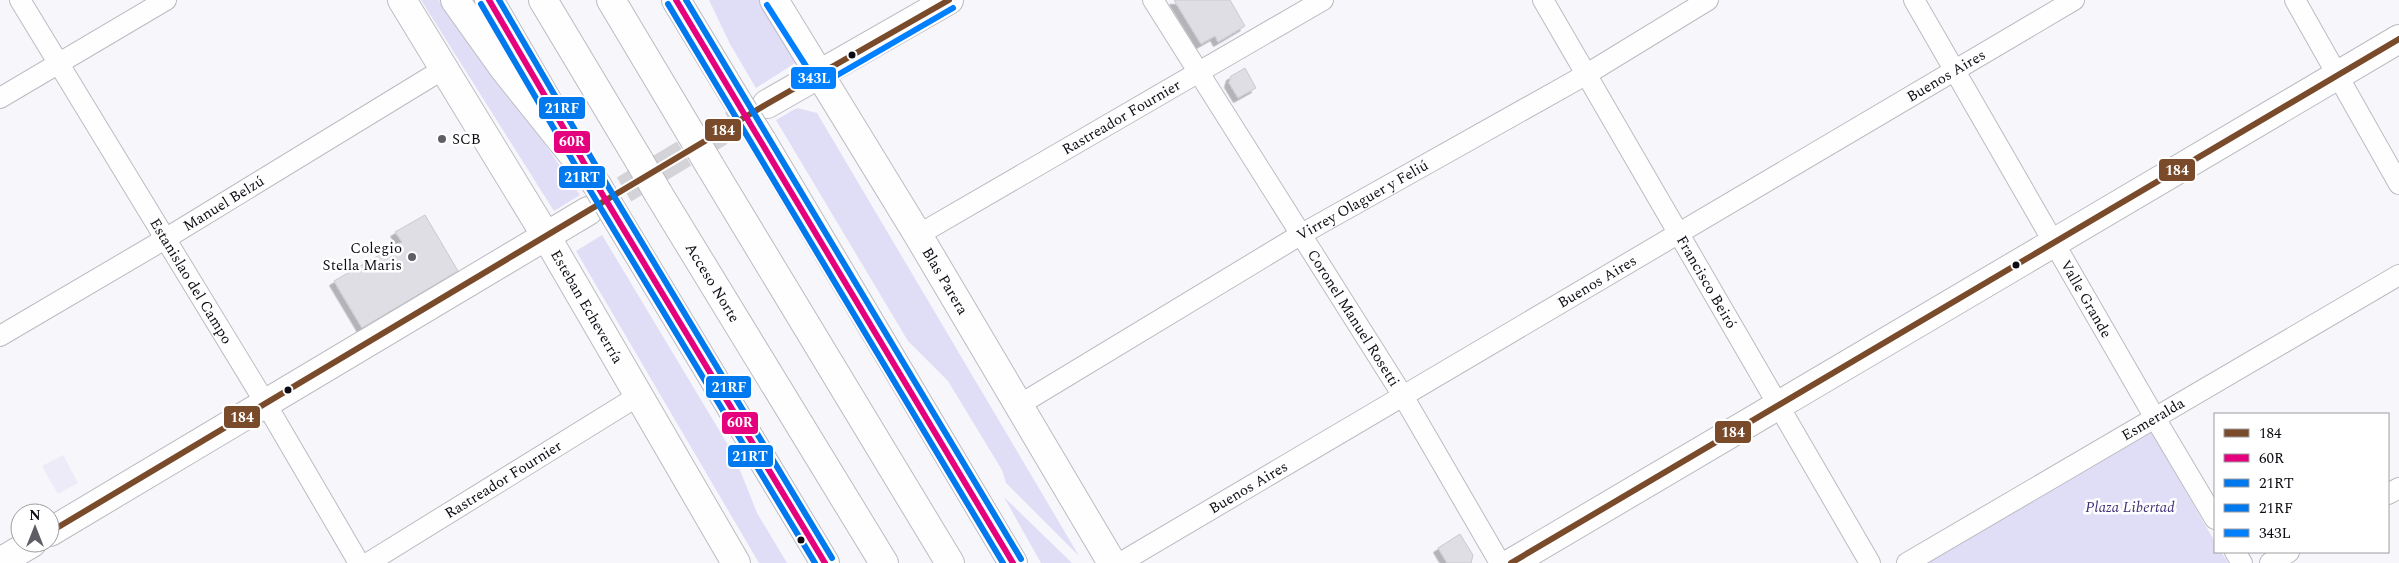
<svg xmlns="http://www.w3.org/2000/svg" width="2399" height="563" viewBox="0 0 2399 563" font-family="Spectral,serif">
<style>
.built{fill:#edebf8}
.green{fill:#e0ddf7}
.building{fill:#dfdee5;stroke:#c9c9cf;filter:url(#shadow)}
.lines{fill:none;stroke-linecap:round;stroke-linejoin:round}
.secondary-tunnel{stroke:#d3d3d8;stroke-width:28;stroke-dasharray:28 14;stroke-linecap:butt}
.street-casing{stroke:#bcbbc1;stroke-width:22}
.secondary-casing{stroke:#bcbbc1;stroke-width:30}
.highway-casing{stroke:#bcbbc1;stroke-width:30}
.street{stroke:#fefefe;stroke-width:20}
.secondary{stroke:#fefefe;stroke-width:28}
.highway{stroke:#fefefe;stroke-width:28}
.highway-bridge-casing{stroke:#bcbbc1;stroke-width:30;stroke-linecap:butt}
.highway-bridge{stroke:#fefefe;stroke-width:28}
.bus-1-casing{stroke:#fff;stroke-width:10}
.bus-2-casing{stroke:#fff;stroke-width:10}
.bus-3-casing{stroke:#fff;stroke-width:10}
.bus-4-casing{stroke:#fff;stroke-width:10}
.bus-5-casing{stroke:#fff;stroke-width:10}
.bus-1{stroke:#7a4b2a;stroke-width:6}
.bus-2{stroke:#e5007d;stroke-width:6}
.bus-3{stroke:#0079ef;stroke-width:6}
.bus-4{stroke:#0079ef;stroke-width:6}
.bus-5{stroke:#007fff;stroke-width:6}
.bus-dot{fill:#0d0c14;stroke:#fff;stroke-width:2}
.poi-dot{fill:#5f5e65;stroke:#fff;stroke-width:2}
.labels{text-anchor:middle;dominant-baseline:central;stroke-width:5;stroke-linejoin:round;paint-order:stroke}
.street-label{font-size:15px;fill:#0d0c14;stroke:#fff}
.poi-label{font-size:15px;fill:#0d0c14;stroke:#fff;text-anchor:start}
.park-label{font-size:15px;font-style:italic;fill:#433278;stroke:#fff}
.line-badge{stroke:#fff;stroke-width:2}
.badge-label{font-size:14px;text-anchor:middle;font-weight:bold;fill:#fff}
</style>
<defs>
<filter id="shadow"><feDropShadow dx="-4.5" dy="4.5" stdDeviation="0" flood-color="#0004"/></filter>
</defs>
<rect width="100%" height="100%" fill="#f6f6fb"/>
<path class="built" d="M63,455l15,28 -20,11 -16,-28z"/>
<path class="green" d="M421,0h18l101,137 40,58 -26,16z
M709,0h52l34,54v9l-39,25 -26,-44z
M797,108l20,5 262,443 -73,-73 -4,-13 -54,-89 -40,-40 -132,-221z
M602,235l132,220 23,58 30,50h-28l-183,-312z
M2150,430l65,112v10h6l7,11h-307z
M1004,497l68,66h-31z"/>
<path class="building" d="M1174,0h56l15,26 -27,16 -3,-6 -14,8z
M1245,68l11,20 -18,10 -9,-15 2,-7z
M425,215l33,56 -96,57 -28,-47 68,-39 -7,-10z
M1460,534l13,21 -2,8h-24l-9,-15z"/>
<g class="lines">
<path class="secondary-tunnel" d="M588,211l179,-107"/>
<g class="street-casing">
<g id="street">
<path id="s1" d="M20,0l246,404 93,159"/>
<path id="s2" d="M1153,0l250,396 97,167"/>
<path id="s3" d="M1543,0l327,563"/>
<path id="s4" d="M1914,0l241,418 60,101"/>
<path d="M2295,0l104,184"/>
<path d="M0,98l166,-98"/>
<path id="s5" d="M918,235l405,-235"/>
<path id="s6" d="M0,336l165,-97 280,-171"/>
<path id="s7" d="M1019,405l281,-170 287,-161 121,-74"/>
<path d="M2388,494l11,-6"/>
<path d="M2235,552l7,11"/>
<path id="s8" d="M368,563l270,-167"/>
<path id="s9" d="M1120,563l954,-563"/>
<path id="s10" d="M1907,563l492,-288"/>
<path d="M2270,563l19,-11"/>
</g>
</g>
<g class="secondary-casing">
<g id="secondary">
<path id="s11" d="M402,0l144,236 190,327"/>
<path id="s12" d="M774,0l144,235 194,328"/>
<path d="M767,104l182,-104"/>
<path d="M50,532l538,-321"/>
<path d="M0,562l32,-19"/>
<path d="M1511,563l888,-524"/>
</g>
</g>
<g class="highway-casing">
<g id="highway">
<path d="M455,0l50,70 92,115"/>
<path d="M489,0l58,100"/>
<path d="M543,0l97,162"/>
<path d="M611,0l80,134"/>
<path d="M676,0l63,104"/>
<path d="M762,141l251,422"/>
<path d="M710,166l240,397"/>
<path id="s13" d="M658,193l226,370"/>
<path d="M616,217l209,346"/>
</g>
</g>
<use href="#street" class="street"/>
<use href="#secondary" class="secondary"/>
<use href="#highway" class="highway"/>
<g class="highway-bridge-casing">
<path id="highway-bridge" d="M739,104l23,37
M691,134l19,32
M640,162l18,31
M598,187l18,30"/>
</g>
<use href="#highway-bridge" class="highway-bridge"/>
<g class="bus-1-casing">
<path id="bus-1" d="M50,532l717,-428 182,-104
M1511,563l888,-524"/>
</g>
<g class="bus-2-casing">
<path id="bus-2" d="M489,0l109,187 227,376
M676,0l337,563"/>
</g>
<g class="bus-3-casing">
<path id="bus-3" d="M481,4l110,188 224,371
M668,4l335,559"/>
</g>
<g class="bus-4-casing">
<path id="bus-4" d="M499,0l107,183 226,375
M686,0l335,559"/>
</g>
<g class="bus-5-casing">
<path id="bus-5" d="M767,5l48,75 7,4 131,-76"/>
</g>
<use href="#bus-1" class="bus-1"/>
<use href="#bus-2" class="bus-2"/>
<use href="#bus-3" class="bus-3"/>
<use href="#bus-4" class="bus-4"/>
<use href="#bus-5" class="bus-5"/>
</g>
<g class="bus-dot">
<circle cx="852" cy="55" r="4.5"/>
<circle cx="2016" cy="265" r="4.5"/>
<circle cx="288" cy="390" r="4.5"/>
<circle cx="801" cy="540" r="4.5"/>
</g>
<g class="poi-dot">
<circle cx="442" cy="139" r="5"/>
<circle cx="412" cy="257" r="5"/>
</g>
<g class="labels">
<g class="street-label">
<text stroke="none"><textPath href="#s9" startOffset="959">Buenos Aires</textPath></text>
<text stroke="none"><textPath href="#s5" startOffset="235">Rastreador Fournier</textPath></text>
<text stroke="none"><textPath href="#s7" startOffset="400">Virrey Olaguer y Feliú</textPath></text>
<text stroke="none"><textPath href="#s6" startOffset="260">Manuel Belzú</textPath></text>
<text stroke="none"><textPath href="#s12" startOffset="329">Blas Parera</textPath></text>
<text stroke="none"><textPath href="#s1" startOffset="329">Estanislao del Campo</textPath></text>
<text stroke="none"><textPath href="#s9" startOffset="554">Buenos Aires</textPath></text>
<text stroke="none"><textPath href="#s13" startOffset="105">Acceso Norte</textPath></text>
<text stroke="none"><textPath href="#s3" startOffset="326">Francisco Beiró</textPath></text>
<text stroke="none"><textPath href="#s4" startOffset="345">Valle Grande</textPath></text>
<text stroke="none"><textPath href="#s11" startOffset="358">Esteban Echeverría</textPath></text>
<text stroke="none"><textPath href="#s2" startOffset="376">Coronel Manuel Rosetti</textPath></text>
<text stroke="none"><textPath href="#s10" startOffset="285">Esmeralda</textPath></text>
<text stroke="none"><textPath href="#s8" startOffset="159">Rastreador Fournier</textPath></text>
<text stroke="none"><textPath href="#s9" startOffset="149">Buenos Aires</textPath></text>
</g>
<g class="poi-label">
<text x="452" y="139">SCB</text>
<text x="402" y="248" text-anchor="end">Colegio<tspan x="402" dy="17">Stella Maris</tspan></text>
</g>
<g class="park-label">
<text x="2130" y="507">Plaza Libertad</text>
</g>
</g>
<g class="line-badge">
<rect x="790" y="66" width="47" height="24" rx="5" fill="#007fff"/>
<rect x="538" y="96" width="48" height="24" rx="5" fill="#0079ef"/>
<rect x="704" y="118" width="38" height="24" rx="5" fill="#7a4b2a"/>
<rect x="553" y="130" width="38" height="24" rx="5" fill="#e5007d"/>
<rect x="2158" y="158" width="38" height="24" rx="5" fill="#7a4b2a"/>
<rect x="558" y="165" width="48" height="24" rx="5" fill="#0079ef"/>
<rect x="705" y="375" width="47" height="24" rx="5" fill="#0079ef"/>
<rect x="223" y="405" width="38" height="24" rx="5" fill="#7a4b2a"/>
<rect x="721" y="411" width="38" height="24" rx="5" fill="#e5007d"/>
<rect x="1714" y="420" width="38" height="24" rx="5" fill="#7a4b2a"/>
<rect x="727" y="444" width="47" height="24" rx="5" fill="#0079ef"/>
</g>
<g class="badge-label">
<text x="814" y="83">343L</text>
<text x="562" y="113">21RF</text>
<text x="723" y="135">184</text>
<text x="572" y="146">60R</text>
<text x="2177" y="175">184</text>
<text x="582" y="182">21RT</text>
<text x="729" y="392">21RF</text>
<text x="242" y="422">184</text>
<text x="740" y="427">60R</text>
<text x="1733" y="437">184</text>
<text x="750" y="461">21RT</text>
</g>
<rect x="2214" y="413" width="175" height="140" fill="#ffffff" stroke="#9e9ea1"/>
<rect x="2224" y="429" width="25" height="8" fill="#7a4b2a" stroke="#9e9ea1"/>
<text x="2259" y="438" font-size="15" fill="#0d0c14">184</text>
<rect x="2224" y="454" width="25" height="8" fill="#e5007d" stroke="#9e9ea1"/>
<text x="2259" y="463" font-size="15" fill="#0d0c14">60R</text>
<rect x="2224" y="479" width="25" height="8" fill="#0079ef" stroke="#9e9ea1"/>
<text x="2259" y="488" font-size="15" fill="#0d0c14">21RT</text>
<rect x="2224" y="504" width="25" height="8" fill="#0079ef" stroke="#9e9ea1"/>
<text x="2259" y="513" font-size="15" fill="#0d0c14">21RF</text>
<rect x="2224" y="529" width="25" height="8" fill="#007fff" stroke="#9e9ea1"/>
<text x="2259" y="538" font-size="15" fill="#0d0c14">343L</text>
<g transform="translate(35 528)"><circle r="24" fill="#ffffff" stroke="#9e9ea1"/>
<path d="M0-4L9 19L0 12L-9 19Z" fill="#5f5e65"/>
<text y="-8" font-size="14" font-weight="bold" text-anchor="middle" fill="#0d0c14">N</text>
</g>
</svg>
